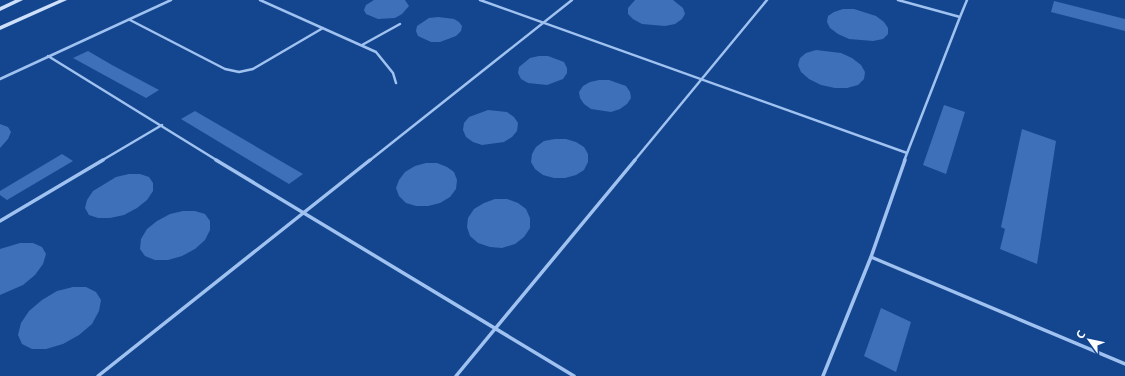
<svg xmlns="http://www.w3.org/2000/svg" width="1125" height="376" viewBox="0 0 1125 376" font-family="'Noto Sans',sans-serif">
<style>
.building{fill:#3d70b8}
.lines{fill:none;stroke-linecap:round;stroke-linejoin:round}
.service-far1{stroke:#a0c2f0;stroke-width:2.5}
.service{stroke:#a0c2f0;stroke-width:3.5}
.secondary{fill:#cee0fb;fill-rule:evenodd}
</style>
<rect width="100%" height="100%" fill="#14468f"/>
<path class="building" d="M374,0h31l4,6 -7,8 -7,4 -17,1 -12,-5 -2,-4 2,-5z
M635,0h38l10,8 2,6 -3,5 -7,5 -10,2 -23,-2 -9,-5 -5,-5v-6z
M1054,1l71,18v12l-74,-19z
M843,9h11l22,7 8,6 4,6v6l-5,5 -10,2 -24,-2 -11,-5 -8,-6 -3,-6 1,-6 6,-4z
M438,17l16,2 5,3 3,4 -1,5 -5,5 -16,6h-9l-13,-6 -2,-5 1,-5 12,-8z
M816,50l25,3 11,5 9,7 4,7 -1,7 -6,6 -11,3h-12l-14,-3 -12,-6 -8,-7 -3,-7 2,-7 6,-5z
M88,51l24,14 47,25 -13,8 -73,-40z
M539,56h9l16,6 3,6v5l-4,6 -16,6 -19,-2 -7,-4 -3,-6 1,-6 11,-9z
M599,80h10l17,6 4,6 1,6 -4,6 -7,5 -9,3 -20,-3 -7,-5 -4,-6 -1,-6 4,-6 7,-4z
M944,105l21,7 -19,62 -23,-9z
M488,110l19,2 7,5 4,6 -1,8 -5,6 -8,5 -22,3 -9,-3 -7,-5 -3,-7 1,-7 5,-6z
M195,111l108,63 -14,10 -108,-65z
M0,124l8,3 3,5 -3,7 -8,9z
M1022,129l34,12 -19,123 -37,-15 5,-20 -4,-2z
M555,139h11l10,3 8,5 4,7v8l-4,8 -8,5 -11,3h-11l-11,-3 -8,-6 -4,-7 1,-8 4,-7 8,-6z
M62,154l11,7 -66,39 -7,-5v-4z
M426,163h11l10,4 7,5 3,8 -1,9 -6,8 -10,6 -12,3h-12l-10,-3 -7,-7 -3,-8 3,-8 6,-8 10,-6z
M129,174h11l9,3 4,6v8l-6,9 -10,8 -13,7 -14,3h-12l-9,-3 -4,-7 2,-8 6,-9 23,-14z
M495,199h12l11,4 8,6 4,9v10l-6,9 -9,7 -13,4 -12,-1 -12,-4 -8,-7 -3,-9 1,-9 6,-9 10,-6z
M183,211h12l10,3 5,7v9l-5,10 -10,9 -13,7 -14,4h-13l-10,-4 -5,-7 1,-10 6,-10 10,-8 13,-7z
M20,243h13l9,4 4,7 -3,10 -8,11 -12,10 -23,10v-46z
M73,287h13l10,5 5,8 -2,11 -7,13 -13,11 -16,9 -17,5h-14l-10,-5 -4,-9 3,-12 8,-12 13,-11 15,-9z
M881,308l30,14 -15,50 -32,-16z"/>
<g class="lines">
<path class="service-far1" d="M260,0l116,52 17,21 3,10
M480,0l427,153
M898,0l62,17 -56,144
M960,17l7,-17
M130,20l95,49 14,3 14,-3 70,-41
M362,45l38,-21
M48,56l170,105
M0,79l171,-79
M101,161l61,-36
M369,161l203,-161
M634,161l133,-161"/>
<path class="service" d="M216,160l358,216
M0,221l103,-61
M871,257l254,107
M98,376l272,-216
M456,376l179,-216
M823,376l48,-119 34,-97"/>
<path class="secondary" d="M15,0h8l-23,11v-4z
M59,0h8l-67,30v-4z"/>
</g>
<g transform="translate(1089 340) rotate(303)" stroke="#14468f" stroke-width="3" paint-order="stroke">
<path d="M0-3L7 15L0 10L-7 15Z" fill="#ffffff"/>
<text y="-6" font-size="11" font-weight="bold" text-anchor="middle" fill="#ffffff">С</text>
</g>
</svg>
